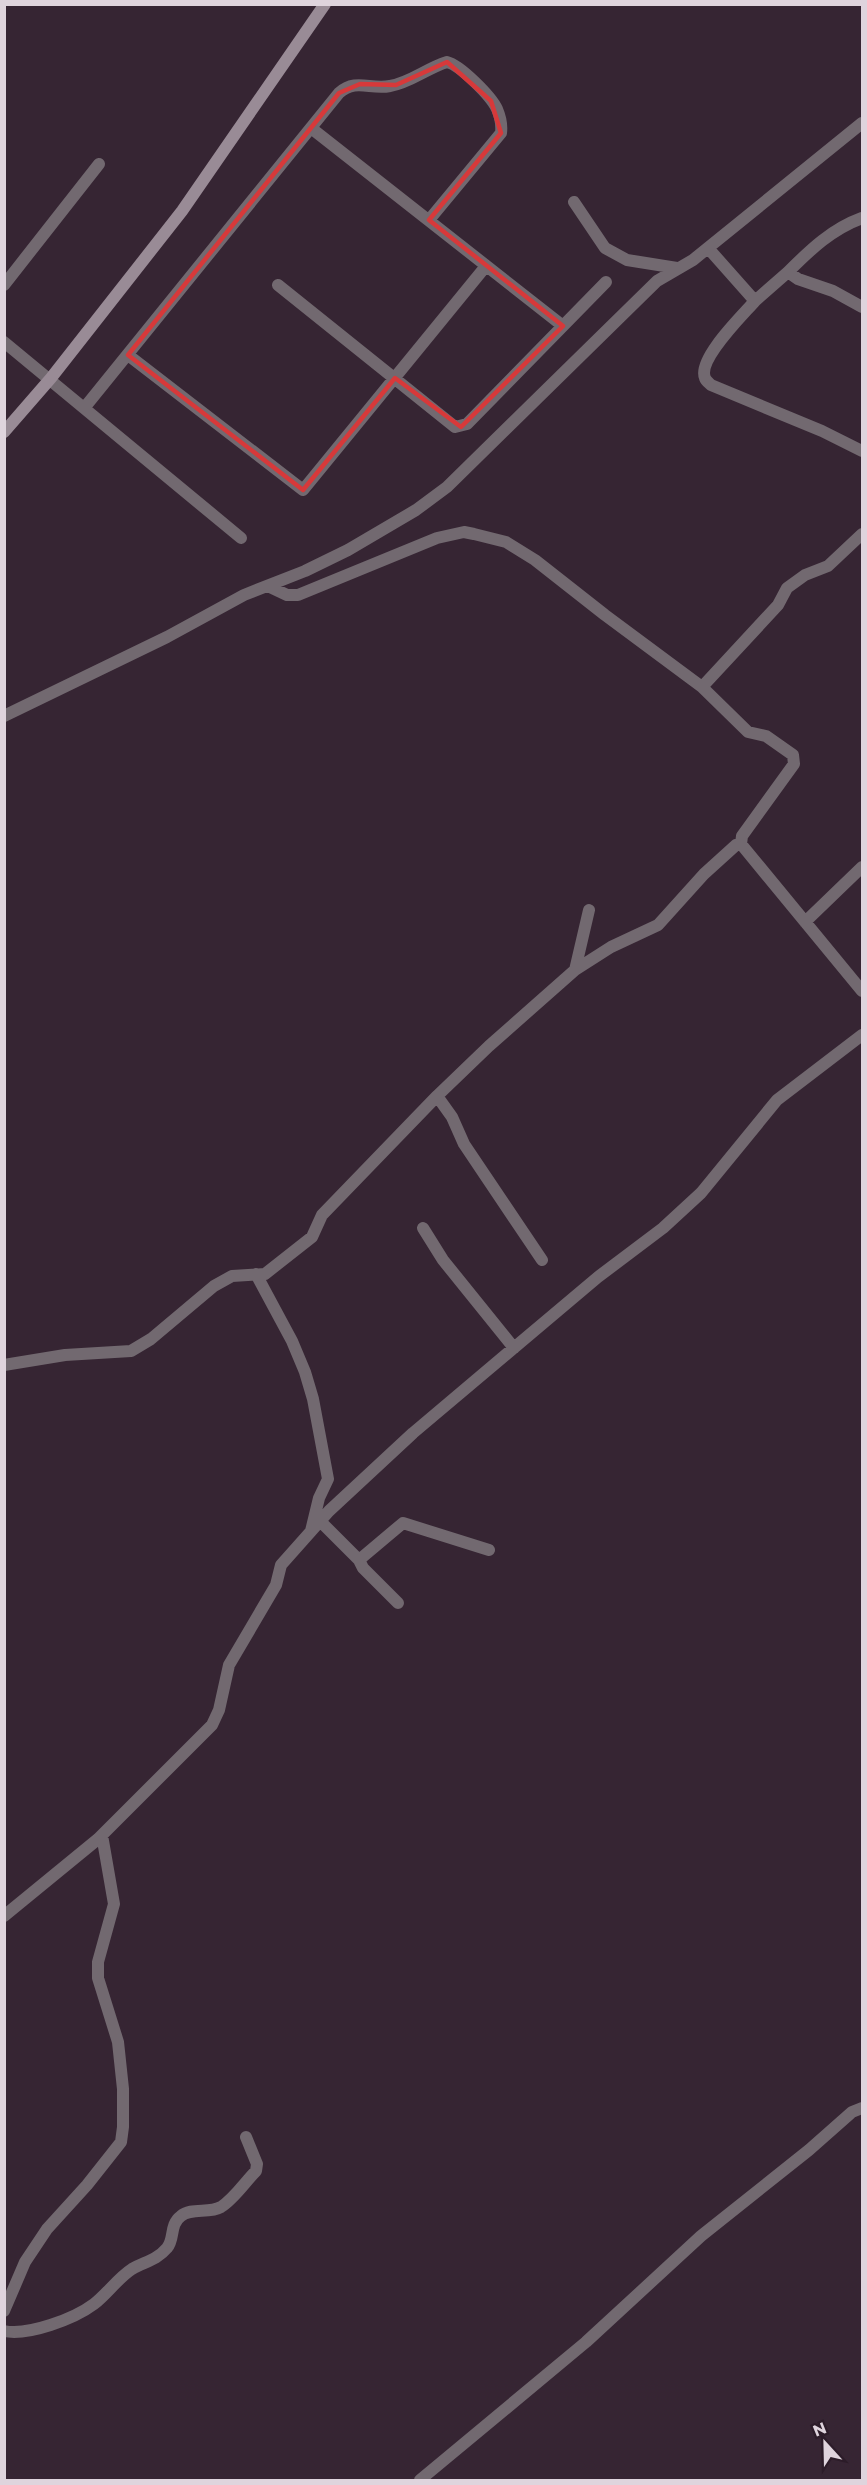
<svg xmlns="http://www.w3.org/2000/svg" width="867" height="2485" viewBox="0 0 867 2485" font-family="Montserrat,sans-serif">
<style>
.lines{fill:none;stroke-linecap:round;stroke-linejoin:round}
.street{stroke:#726970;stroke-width:12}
.secondary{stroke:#998b96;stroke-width:12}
.marked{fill:none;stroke:#d7393a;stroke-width:4.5;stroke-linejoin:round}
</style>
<rect width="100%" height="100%" fill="#362533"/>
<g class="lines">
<path class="street" d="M311,128l252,198
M574,202l31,46 22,12 50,8
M708,248l47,53 33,-29 10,7 35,12 29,16
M788,272c23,-23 44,-43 74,-54
M4,285l95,-121
M278,285l177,142 12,-3 139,-142
M755,301c-12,14 -58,58 -50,77 1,3 4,5 6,7l111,46 40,20
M4,342l237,196
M128,355l175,135 183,-224
M85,407l254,-314c17,-15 31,-3 51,-7 20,-3 37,-18 57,-24 13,3 44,34 50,47 3,7 5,16 4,24l-72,87
M268,586l19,9h11l139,-57 27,-6 10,2 32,8 29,18 70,55 97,72 76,-82 9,-17 18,-13 23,-9 34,-32
M702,687l46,45 18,4 27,19 1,9 -52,72 -1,8
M4,716l163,-79 77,-42 61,-24 43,-21 68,-40 31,-23 210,-206 36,-21 169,-137
M805,922l57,-55
M575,970l14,-60
M437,1096l15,21 12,27 78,116
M423,1228l20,32 71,88
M256,1274l36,67 13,31 8,27 15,80 -9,19 -8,33
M4,1365l61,-10 66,-4 20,-12 63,-53 18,-10 33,-2 47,-37 10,-22 115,-119 52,-50 86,-76 36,-23 47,-22 46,-51 32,-29 5,-1 121,147
M320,1521l39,39 44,-37 86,27
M359,1560l4,8 35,35
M4,1916l94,-77 114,-114 7,-15 10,-45 47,-80 5,-20 48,-54 84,-78 185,-156 65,-49 38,-35 76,-93 85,-65
M4,2311l21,-49 22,-33 40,-44 34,-43 2,-15v-38l-5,-47 -20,-64v-16l16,-58 -12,-69
M4,2331c24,5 70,-12 90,-27 13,-10 24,-26 38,-35 12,-7 25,-9 35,-21 8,-9 2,-23 14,-32 10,-9 28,-2 40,-9 13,-8 24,-25 35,-36l1,-7 -11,-27
M420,2480l166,-138 115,-106 108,-86 43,-38 10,-4"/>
<path class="secondary" d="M4,432l47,-54 131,-167 143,-207"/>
</g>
<path class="marked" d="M447,62l44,39 10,32 -72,87 134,106 -102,101 -66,-49 -92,112 -175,-135 211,-262 21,-9 36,1z"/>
<rect width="867" height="2485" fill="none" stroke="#dfd4dd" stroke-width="12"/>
<g transform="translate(825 2443) rotate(338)" stroke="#2c1c29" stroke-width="4.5" paint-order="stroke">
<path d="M0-4.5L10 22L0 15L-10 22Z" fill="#dfd4dd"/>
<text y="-9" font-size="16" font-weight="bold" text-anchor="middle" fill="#dfd4dd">N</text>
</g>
</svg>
